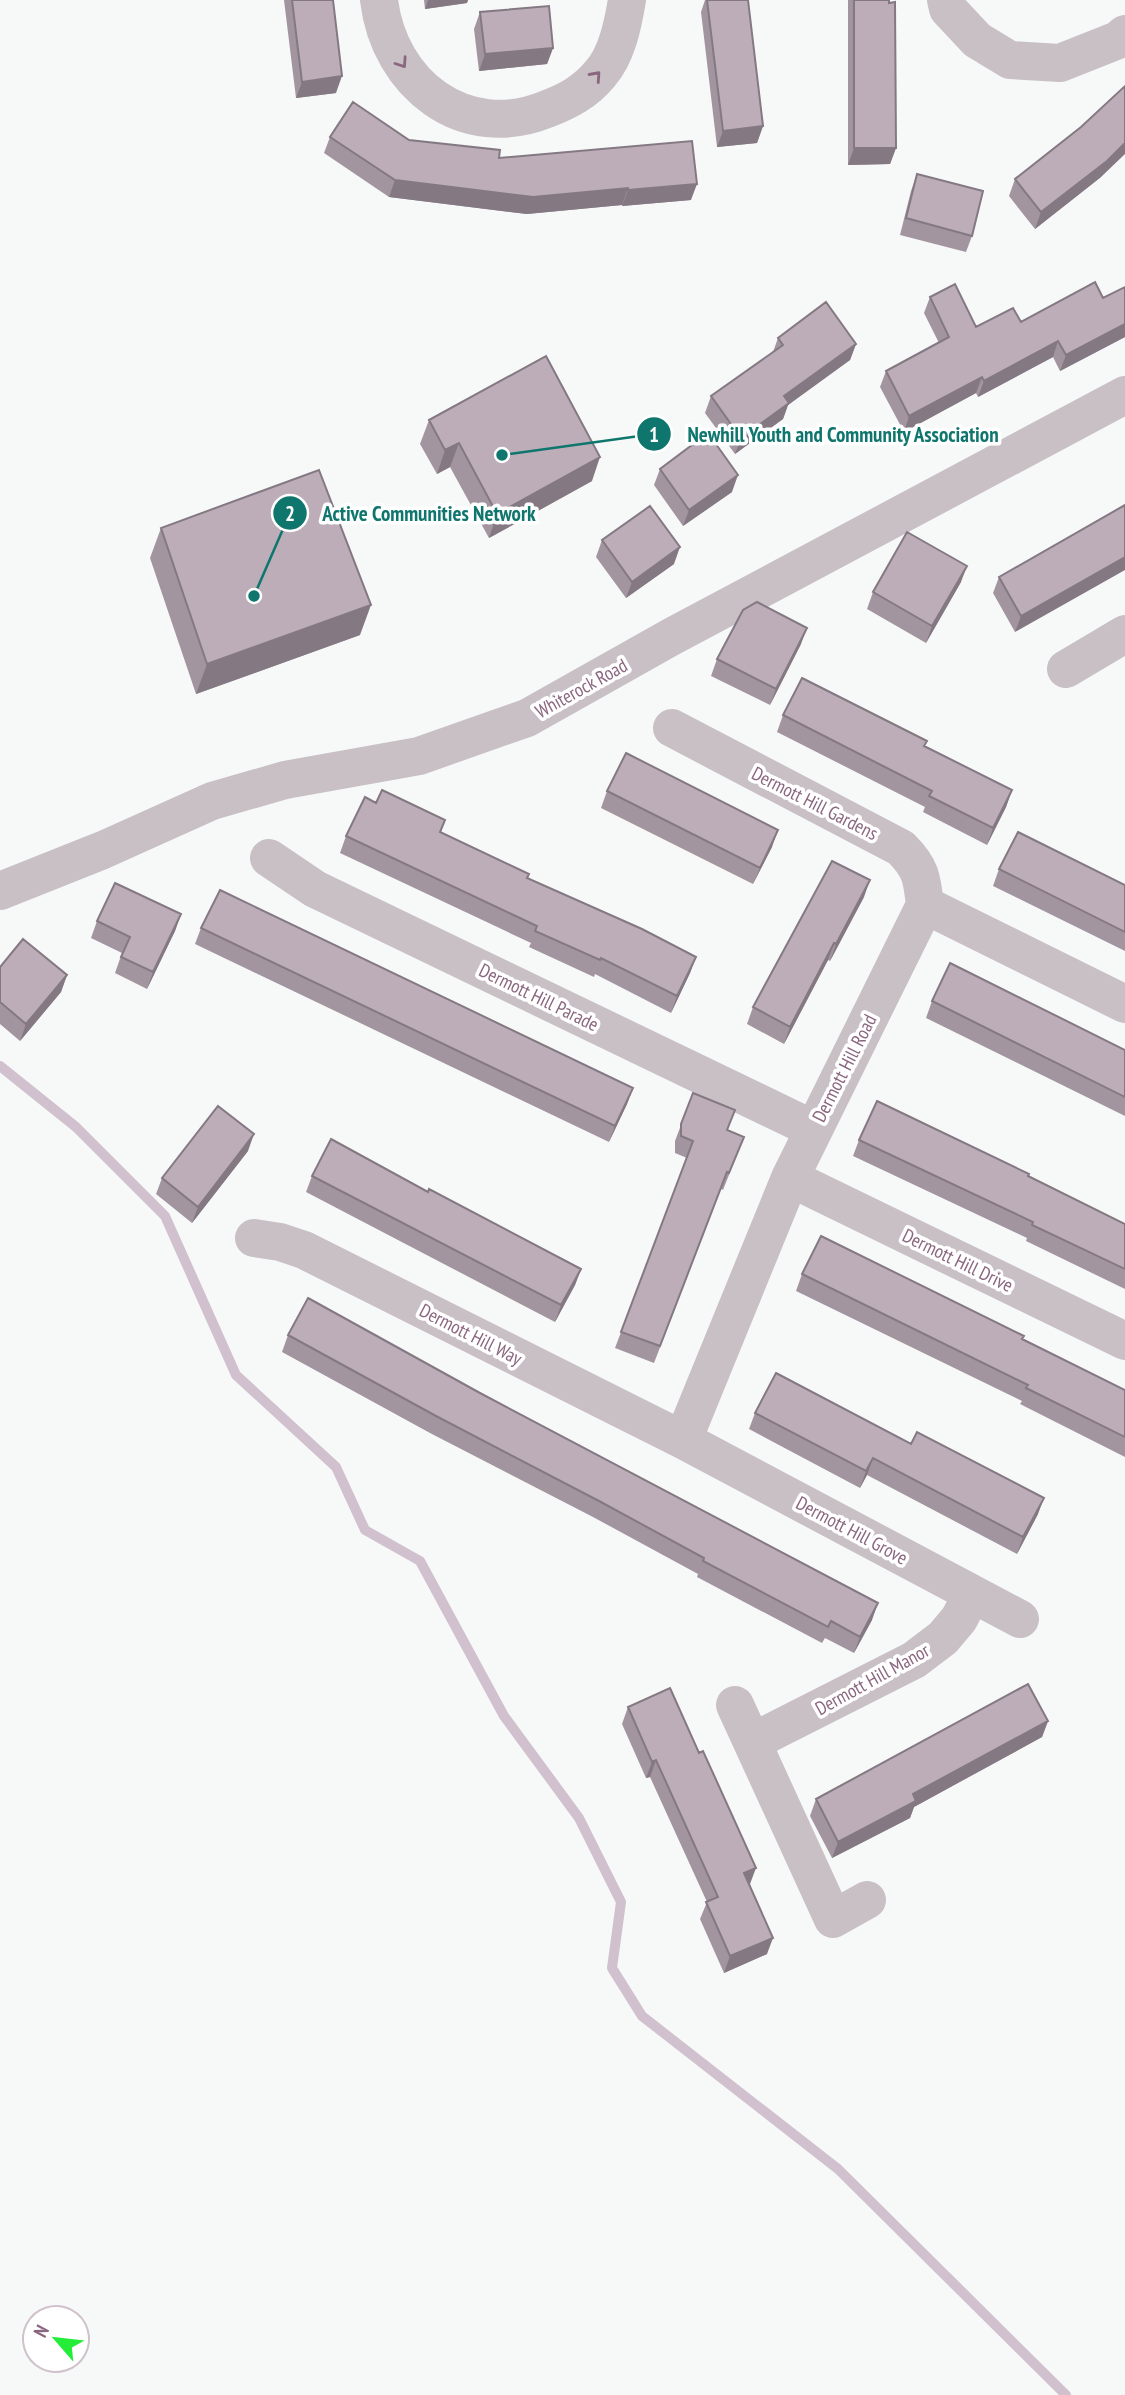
<svg xmlns="http://www.w3.org/2000/svg" width="1125" height="2395" viewBox="0 0 1125 2395" font-family="'PT Sans Narrow',sans-serif">
<style>
.lines{fill:none;stroke-linecap:round;stroke-linejoin:round}
.stream{stroke:#d1c1cf;stroke-width:10}
.street{stroke:#c9c0c6;stroke-width:38}
.wall{fill:#a2959f}
.shaded-wall{fill:#847982}
.building{fill:#bcadb9;stroke:#847982;stroke-width:2}
.oneway{stroke:#8a677f}
.labels{text-anchor:middle;dominant-baseline:central;stroke-width:7;stroke-linejoin:round;paint-order:stroke}
.street-label{font-size:19px;fill:#8a677f;stroke:#fff}
.leader{fill:none;stroke:#0f766e;stroke-width:2.5}
.callout-dot{fill:#0f766e;stroke:#fff;stroke-width:2.5}
.mark-label{font-size:21px;text-anchor:middle;font-weight:bold;fill:#fff}
.callout-label{font-size:21px;text-anchor:middle;font-weight:bold;fill:#0f766e;stroke:#fff;stroke-width:7;stroke-linejoin:round;paint-order:stroke}
</style>
<rect width="100%" height="100%" fill="#f7f9f9"/>
<g class="lines">
<path class="stream" d="M0,1066l76,61 89,89 71,159 100,92 29,63 55,31 84,155 75,102 42,84 -9,66 30,48 196,153 228,226"/>
<path class="street" d="M379,0c10,84 85,143 168,109 21,-8 38,-17 53,-35 17,-19 23,-50 27,-74
M946,0l2,9 29,31 33,20 50,3 58,-23 7,-6
M1066,669l59,-35
M672,728l229,120c20,20 21,30 24,57
M269,858l46,31 498,240
M0,891l103,-41 109,-49 73,-21 134,-24 108,-38 144,-81 454,-242
M790,1178l335,163
M254,1238l26,4 24,8 379,190 337,179
M683,1440l107,-262 135,-273 200,99
M735,1705l98,214 34,-19
M752,1742l162,-82 29,-22 16,-19 13,-25"/>
</g>
<path class="wall" d="M284,0h49l3,93 -40,5z
M424,0h44l-1,3 -42,6z
M705,0h43l15,126 -6,17 -40,4 -16,-135z
M848,0h41l7,148 -6,16 -42,1z
M480,12l73,36 -6,16 -68,7 -5,-42z
M330,137l79,3 90,18 192,42 -69,6v-1l-95,9 -138,-17 -65,-44z
M917,174l55,62 -6,16 -66,-17 11,-44z
M1101,177l-66,52 -26,-33 6,-17z
M1125,287v50l-65,34 -7,-14 -75,40 -2,-4 -72,39 -24,-45 6,-16 53,-28 -15,-30 6,-16 46,30 45,-5 82,-24z
M778,338l78,6 -6,16 -62,45 -5,14 -48,35 -30,-41 6,-17 62,-44z
M429,420l163,61 -103,57 -39,-71 -13,7 -17,-30z
M660,469l72,23 -49,34 -29,-41z
M1125,505l-110,127 -22,-39 6,-16z
M161,528l199,107 -164,59 -46,-136z
M602,540l72,24 -48,34 -30,-41z
M961,582l-35,61 -59,-34 6,-17z
M801,644l-31,61 -59,-29 6,-17z
M783,715l142,31 87,44 -6,17 -19,38 -64,-33 2,-5 -148,-75z
M607,791l165,56 -19,37 -152,-76z
M376,803l69,17 -4,12 86,46 169,79 -6,16 -19,40 -76,-39 -1,3 -65,-30 2,-4 -191,-90 6,-17z
M999,869l126,16v66l-132,-65z
M864,897l-34,64 -2,-1 -44,84 -37,-20 6,-17z
M181,914l-6,17 -28,58 -32,-16 7,-20 -31,-15 6,-17z
M201,928l432,160 -6,16 -18,38 -414,-198z
M0,967l67,8 -6,17 -41,49 -20,-17z
M932,1001l193,49v66l-199,-98z
M693,1093l34,38 17,6 -21,53 -2,-1 -67,174 -39,-15 72,-190 -12,-5v-12z
M859,1140l169,36 97,48v65l-99,-48 1,-3 -174,-82z
M248,1151l-56,72 -36,-29 6,-16z
M312,1176l116,16 153,77 -6,16 -20,37 -249,-130z
M802,1274l221,65 102,51v67l-105,-53 2,-3 -226,-110z
M288,1335l584,285 -18,33 -29,-15 -3,5 -125,-66 1,-3 -105,-57 -163,-84 -148,-81z
M755,1413l283,101 -21,40 -150,-79 -7,13 -111,-59z
M628,1707l122,177 17,70 -43,19 -24,-54 7,-17 -57,-125 -4,1 -24,-54z
M1048,1721l-6,16 -128,70 -4,11 -78,40 -22,-42 6,-17z"/>
<path class="shaded-wall" d="M428,0h40l-1,3 -42,6z
M553,48l-6,16 -68,7 6,-17z
M342,76l-6,17 -40,5 6,-16z
M763,126l-6,17 -40,4 6,-16z
M1125,143v11l-24,23 -66,52 6,-17z
M854,148h42l-6,16 -42,1z
M395,180l233,8 -6,17 -95,9 -138,-17z
M697,184l-6,16 -69,6 6,-16z
M1125,324v13l-65,34 6,-16z
M1058,341l-5,16 -75,40 6,-16z
M856,344l-6,16 -62,45 -5,14 -48,35 6,-16 43,-42z
M982,377l-6,16 -72,39 5,-16z
M459,443l-9,24 -13,7 8,-24z
M600,457l-8,24 -103,57 8,-24z
M738,475l-6,17 -49,34 6,-16z
M680,547l-6,17 -48,34 6,-16z
M1125,557v13l-110,62 6,-16z
M967,566l-6,16 -35,61 6,-17z
M371,605l-11,30 -164,59 11,-30z
M807,628l-6,16 -31,61 6,-16z
M1012,790l-6,17 -19,38 6,-17z
M778,830l-6,17 -19,37 7,-16z
M870,880l-6,17 -34,64 6,-17z
M181,914l-6,17 -28,58 6,-17z
M834,943l-6,17 -44,84 6,-17z
M696,957l-6,16 -19,40 6,-17z
M67,975l-6,17 -41,49 6,-17z
M633,1088l-6,16 -18,38 6,-16z
M254,1134l-6,17 -56,72 6,-16z
M581,1269l-6,16 -20,37 6,-17z
M873,1458l-6,17 -7,13 6,-17z
M1044,1498l-6,16 -21,40 6,-17z
M878,1603l-6,17 -18,33 6,-16z
M1048,1721l-6,16 -128,70 -4,11 -78,40 6,-16 75,-48z
M656,1760l-6,17 -4,1 6,-16z
M756,1868l-6,16 -12,6 6,-17z
M773,1938l-6,16 -43,19 6,-17z"/>
<path class="building" d="M292,0h41l9,76 -40,6z
M707,0h41l15,126 -40,5z
M854,0h35v3l6,-1 1,146h-42z
M549,6l4,42 -68,6 -5,-42z
M1125,86v57l-18,18 -66,51 -26,-33 66,-52z
M353,102l56,38 91,10 -1,8 193,-17 5,43 -69,6v-2l-95,9 -138,-17 -65,-43z
M917,174l66,17 -11,45 -66,-18z
M1095,282l8,16 22,-11v37l-59,31 -8,-14 -74,40 -2,-4 -73,39 -23,-45 63,-34 -19,-40 25,-13 21,43 37,-19 8,14z
M826,302l30,42 -72,52 5,7 -48,35 -30,-42 72,-51 -5,-7z
M546,356l54,101 -103,57 -38,-71 -14,7 -16,-30z
M708,433l30,42 -49,35 -29,-41z
M319,470l52,135 -164,59 -46,-136z
M1125,505v52l-104,59 -22,-39z
M650,506l30,41 -48,35 -30,-42z
M907,532l60,34 -35,60 -59,-34z
M757,602l50,26 -31,61 -59,-30 26,-49z
M802,678l125,63 -3,5 88,44 -19,38 -64,-32 3,-5 -149,-76z
M626,753l152,77 -18,38 -153,-77z
M382,790l63,30 -5,12 89,42 -2,4 115,51 54,28 -19,39 -76,-38 -1,2 -65,-29 2,-5 -191,-90 19,-39 11,6z
M1018,832l107,53v47l-126,-63z
M832,861l38,19 -34,64 -2,-1 -44,84 -37,-20z
M115,883l66,31 -28,58 -32,-15 9,-20 -33,-16z
M220,890l413,198 -18,38 -414,-198z
M23,939l44,36 -41,49 -26,-22v-35z
M950,963l175,87v47l-193,-96z
M693,1093l42,17 -8,20 17,7 -15,36 -2,-1 -67,174 -39,-14 72,-191 -12,-5v-12z
M877,1101l152,73 -1,2 97,48v45l-93,-44 1,-3 -174,-82z
M218,1106l36,28 -56,73 -36,-29z
M331,1139l97,53 1,-3 152,80 -20,36 -249,-129z
M821,1236l203,100 -2,3 103,51v47l-99,-49 2,-3 -226,-111z
M308,1298l172,95 398,210 -18,34 -29,-16 -3,6 -125,-66 1,-3 -105,-57 -163,-85 -148,-81z
M776,1373l135,71 6,-12 127,66 -21,39 -150,-79 -7,13 -111,-58z
M1028,1684l20,37 -135,73 3,7 -78,41 -22,-43z
M670,1688l29,65 4,-2 53,117 -12,5 29,65 -43,18 -24,-54 12,-5 -62,-137 -4,2 -24,-55z"/>
<defs><path id="oneway-chevron" d="M-2-3.5L2.5 0L-2 3.5" fill="none" stroke-width="1.6" stroke-linecap="round" stroke-linejoin="round" transform="scale(1.75)"/></defs>
<g class="oneway">
<use href="#oneway-chevron" transform="translate(402 63) rotate(56)"/>
<use href="#oneway-chevron" transform="translate(596 76) rotate(-48)"/>
</g>
<g class="labels">
<g class="street-label">
<text transform="translate(581 688) rotate(-29)">Whiterock Road</text>
<text transform="translate(815 803) rotate(27)">Dermott Hill Gardens</text>
<text transform="translate(539 997) rotate(26)">Dermott Hill Parade</text>
<text transform="translate(844 1068) rotate(-63)">Dermott Hill Road</text>
<text transform="translate(958 1260) rotate(26)">Dermott Hill Drive</text>
<text transform="translate(471 1334) rotate(27)">Dermott Hill Way</text>
<text transform="translate(852 1530) rotate(28)">Dermott Hill Grove</text>
<text transform="translate(872 1679) rotate(-29)">Dermott Hill Manor</text>
</g>
</g>
<path class="leader" d="M502 455L654 434M254 596L290 513"/>
<g class="callout-dot">
<circle cx="502" cy="455" r="7"/>
<circle cx="254" cy="596" r="7"/>
<circle cx="654" cy="434" r="18"/>
<circle cx="290" cy="513" r="18"/>
</g>
<g class="mark-label">
<text x="654" y="442">1</text>
<text x="290" y="521">2</text>
</g>
<g class="callout-label">
<text x="843" y="442">Newhill Youth and Community Association</text>
<text x="429" y="521">Active Communities Network</text>
</g>
<g transform="translate(56 2339) rotate(298)"><circle r="33" fill="#ffffff" stroke="#d0c2cc" stroke-width="2"/>
<path d="M0-5L12 26L0 18L-12 26Z" fill="#23ed39"/>
<text y="-10" font-size="19" font-weight="bold" text-anchor="middle" fill="#8a677f">N</text>
</g>
</svg>
